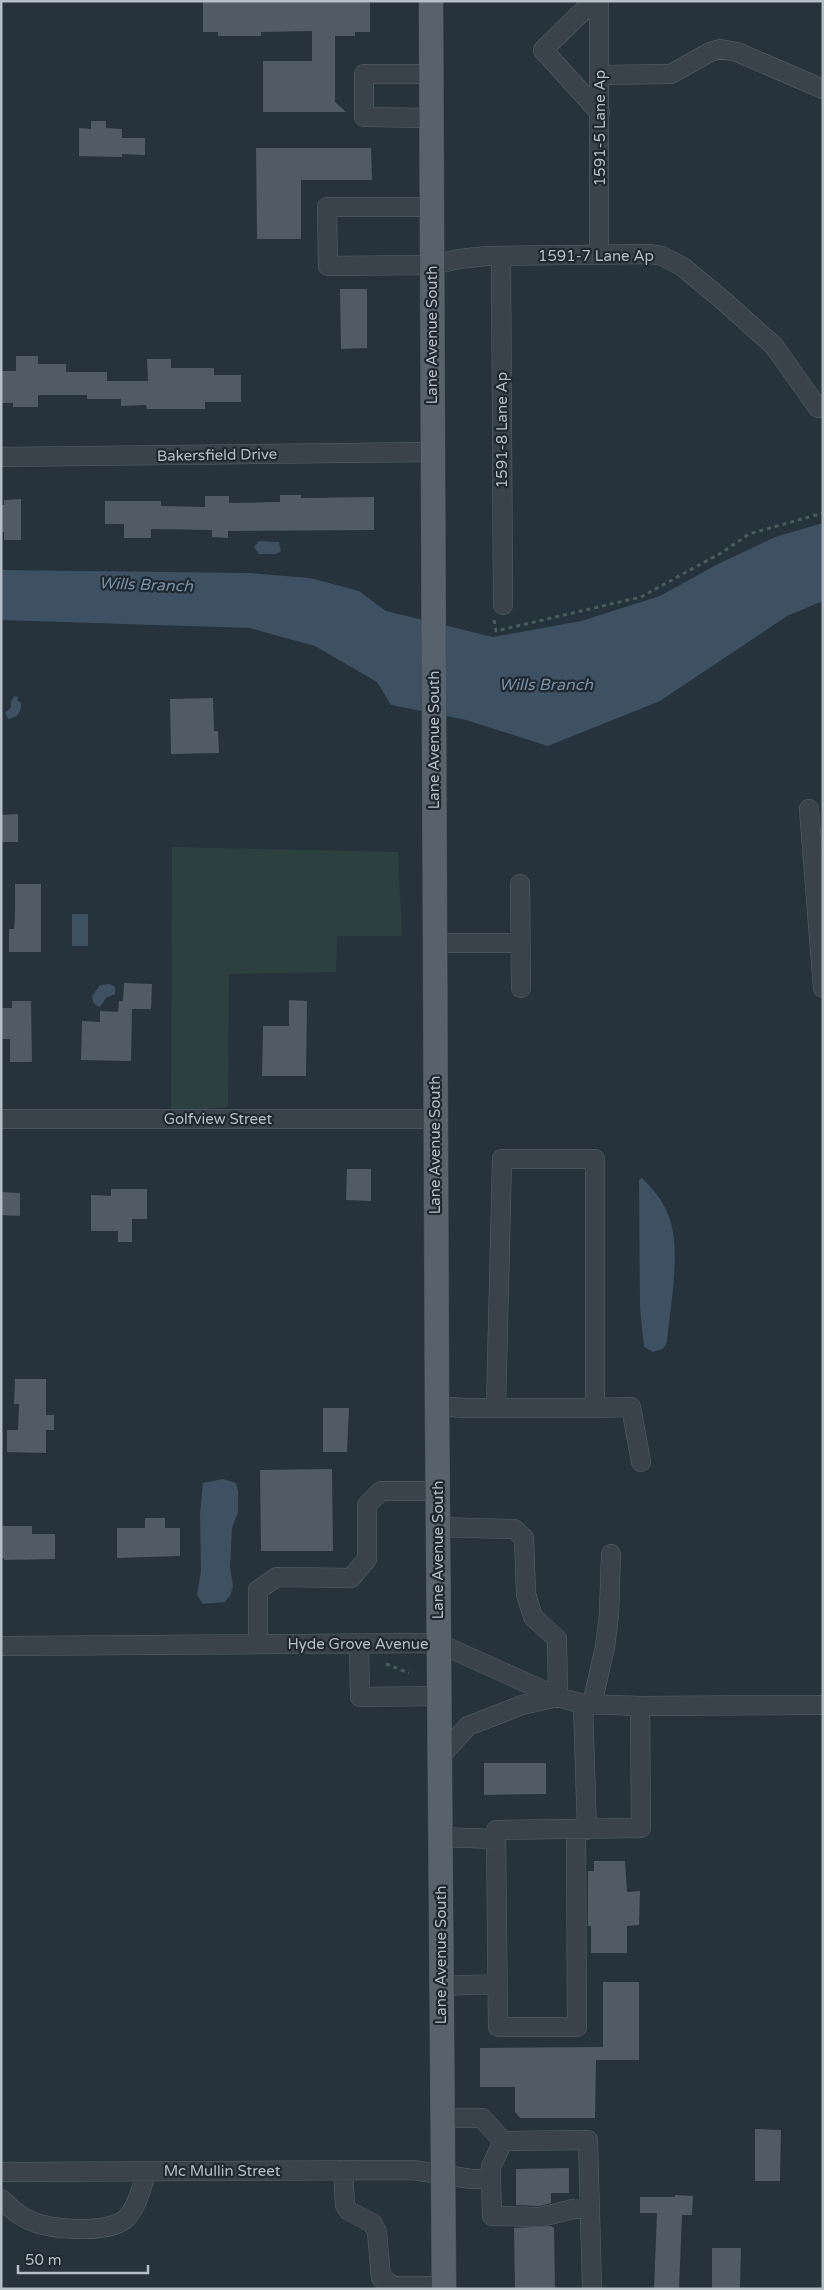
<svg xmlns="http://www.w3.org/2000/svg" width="824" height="2290" viewBox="0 0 824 2290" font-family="'Varela Round',sans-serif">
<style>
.green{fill:#2b403f}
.water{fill:#3d5163}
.building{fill:#505b66}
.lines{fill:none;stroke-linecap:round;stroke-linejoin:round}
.minor-casing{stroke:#58616a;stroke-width:20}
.major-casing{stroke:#464f58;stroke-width:25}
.path{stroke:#4a5d5d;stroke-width:3;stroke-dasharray:4 4;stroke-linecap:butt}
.minor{stroke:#3a434c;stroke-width:19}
.major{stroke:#58626c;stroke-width:24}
.labels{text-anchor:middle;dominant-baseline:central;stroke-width:4.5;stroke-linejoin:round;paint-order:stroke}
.street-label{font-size:15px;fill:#b6bec7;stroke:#1f2831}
.water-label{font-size:16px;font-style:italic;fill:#7992a8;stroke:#1f2831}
</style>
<rect width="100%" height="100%" fill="#26323c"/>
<path class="green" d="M172,847l226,5 4,84h-65l-1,36 -107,2 -1,133 -57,5z"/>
<path class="water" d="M823,523v78l-36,15 -127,85 -112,45 -82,-26 -75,-15 -14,-23 -62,-36 -66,-18 -248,-8v-50l248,3 61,5 49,13 27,20 107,26 88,-16 79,-25 56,-31 59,-28z
M259,541l20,1 2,9 -5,3h-17l-5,-7z
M15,696l3,1 -1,3 4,3c1,9 -4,15 -13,16l-3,-6 6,-6v-6z
M72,914h16v32h-16z
M110,984l5,3v7l-9,4 -6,9 -3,-1 -4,-4 -1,-6 8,-11z
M642,1178c11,11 19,20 25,34 16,34 3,93 0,130l-4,7 -10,3 -9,-5 -4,-40 -1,-127z
M223,1479l13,4 2,8v21l-6,16 -2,39 3,19 -2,8 -6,8 -22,2 -6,-9 4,-24 -1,-57 3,-31z"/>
<path class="building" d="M203,1h167v31h-15v4h-20v66l11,10h-83v-51h49v-30l-51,1v4h-43v-4h-15z
M91,121h15v7l16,1v9h23v17l-23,-1v3l-43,-1v-28l12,1z
M256,148h115l1,32h-71v59h-44z
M340,289h27v59l-26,1z
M16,356h22v8h28v8h41v9h41l-1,-22h24v9h43v7h27v27h-36v7h-58l-1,-4 -25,1v-7h-34v-4h-49v12h-25v-4h-12v-32h15z
M280,495h21v3l73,-1v33l-146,1v7l-16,-1v-7l-61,-1v9h-27v-14h-19v-23h56v5l44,1v-11h24v7l51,-1z
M21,499v41h-17v-8h-3v-27h3v-5z
M213,698l1,33h4l1,22 -48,1 -1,-55z
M18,814v28h-17v-27z
M15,884h26v68h-32v-23h5l1,-12z
M124,983l28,1 -1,25h-19l-1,52 -50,-1 1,-39 18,1v-11l18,1 1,-11h4z
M289,1000l18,1 -1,75h-44l1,-50h26z
M12,1001h19l1,61h-22v-23h-9v-31h11z
M347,1169h24v32l-25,-1z
M111,1189h36v30h-15v23h-14v-11h-27v-36l20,1z
M1,1192l19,1v23l-19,-1z
M15,1379h31v36h8v15h-8v23l-39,-1v-22h11l1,-26h-5z
M323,1408h26l-2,44h-24z
M332,1469l1,82h-72l-1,-81z
M145,1518h20v10h15v28l-63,2v-30h28z
M1,1526h31v8h23v25l-51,1v-2h-3z
M484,1763h62v31l-62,1z
M594,1861h31l2,31 13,-1 -1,34 -12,1v27h-36v-27h-3v-55h6z
M603,1982h36v78h-43l-1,58h-75l-5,-6v-25h-35v-39l123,-1z
M755,2129l26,1 -1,51h-25z
M569,2168v25h-18v10l-11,3 -24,-1v-36z
M675,2195l18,1 -1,19h-10l-3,74h-25l3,-76h-17v-16h35z
M551,2226l3,2 1,61h-40l-1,-61z
M712,2248h29l-1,41h-28z"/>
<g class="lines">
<g class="minor-casing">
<path id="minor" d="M593,1l-50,49 57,63
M599,1v254
M431,74h-67v43l68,1
M600,75l71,-1 39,-22 10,-3 17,3 86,37
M432,207h-105l1,59 104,-1 27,-6 28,-3 163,-2 12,2 21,11 42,35 49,44 44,62
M501,256l2,349
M1,457l432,-5
M809,809l14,179
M520,884l1,104
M435,943h85
M1,1119h434
M437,1406l28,2h130v-249h-93l-6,249
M595,1408l36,-1 10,55
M437,1527l77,2 10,9 2,56 7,23 24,22 1,58 -36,8 -54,21 -29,32
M258,1644v-54l19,-13 74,1 16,-19v-54l14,-14h56
M359,1644l1,53 79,-1
M1,1646l437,-3 120,54 25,7 57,2 183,-1
M583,1704l4,126
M592,1704l13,-57 4,-32 2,-61
M576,1830l1,197h-79l-2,-197 145,-2 -1,-122
M440,1837l56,2
M441,1986l56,-2
M442,2118h40l21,23 85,-1 4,149
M343,2170l2,35 4,6 23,12 5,9 4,46 13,8h50
M1,2172l412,-2 58,9h20v-12l12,-26
M491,2179l1,37 49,1 32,-8 17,-2
M1,2199c9,8 17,17 28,21 21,10 75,14 95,0 13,-10 18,-35 23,-49"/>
</g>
<g class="major-casing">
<path id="major" d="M431,1l6,1405 7,883"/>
</g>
<path class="path" d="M494,620l2,11 145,-34 80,-44 28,-19 74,-21
M386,1664l23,9"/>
<use href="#minor" class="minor"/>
<use href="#major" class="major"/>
</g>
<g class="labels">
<g class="street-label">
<text transform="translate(600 128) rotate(-90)">1591-5 Lane Ap</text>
<text x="596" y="256">1591-7 Lane Ap</text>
<text transform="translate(432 335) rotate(-90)">Lane Avenue South</text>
<text transform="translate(502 430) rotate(-90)">1591-8 Lane Ap</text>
<text transform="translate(217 455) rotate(-1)">Bakersfield Drive</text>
<text transform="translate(434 740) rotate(-90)">Lane Avenue South</text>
<text x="218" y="1119">Golfview Street</text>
<text transform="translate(435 1145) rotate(-90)">Lane Avenue South</text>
<text transform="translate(438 1550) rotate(-90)">Lane Avenue South</text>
<text x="358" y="1644">Hyde Grove Avenue</text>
<text transform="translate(441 1955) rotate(-90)">Lane Avenue South</text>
<text x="222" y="2171">Mc Mullin Street</text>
</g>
<g class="water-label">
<text transform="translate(146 585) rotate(2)">Wills Branch</text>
<text x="546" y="685">Wills Branch</text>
</g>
</g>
<rect width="824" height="2290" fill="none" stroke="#b6bec7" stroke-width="5"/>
<path d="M18 2265v8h130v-8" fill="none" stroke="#b6bec7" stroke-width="2.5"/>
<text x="25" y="2265" font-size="15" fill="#b6bec7" stroke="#1f2831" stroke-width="4" paint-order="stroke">50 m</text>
</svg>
